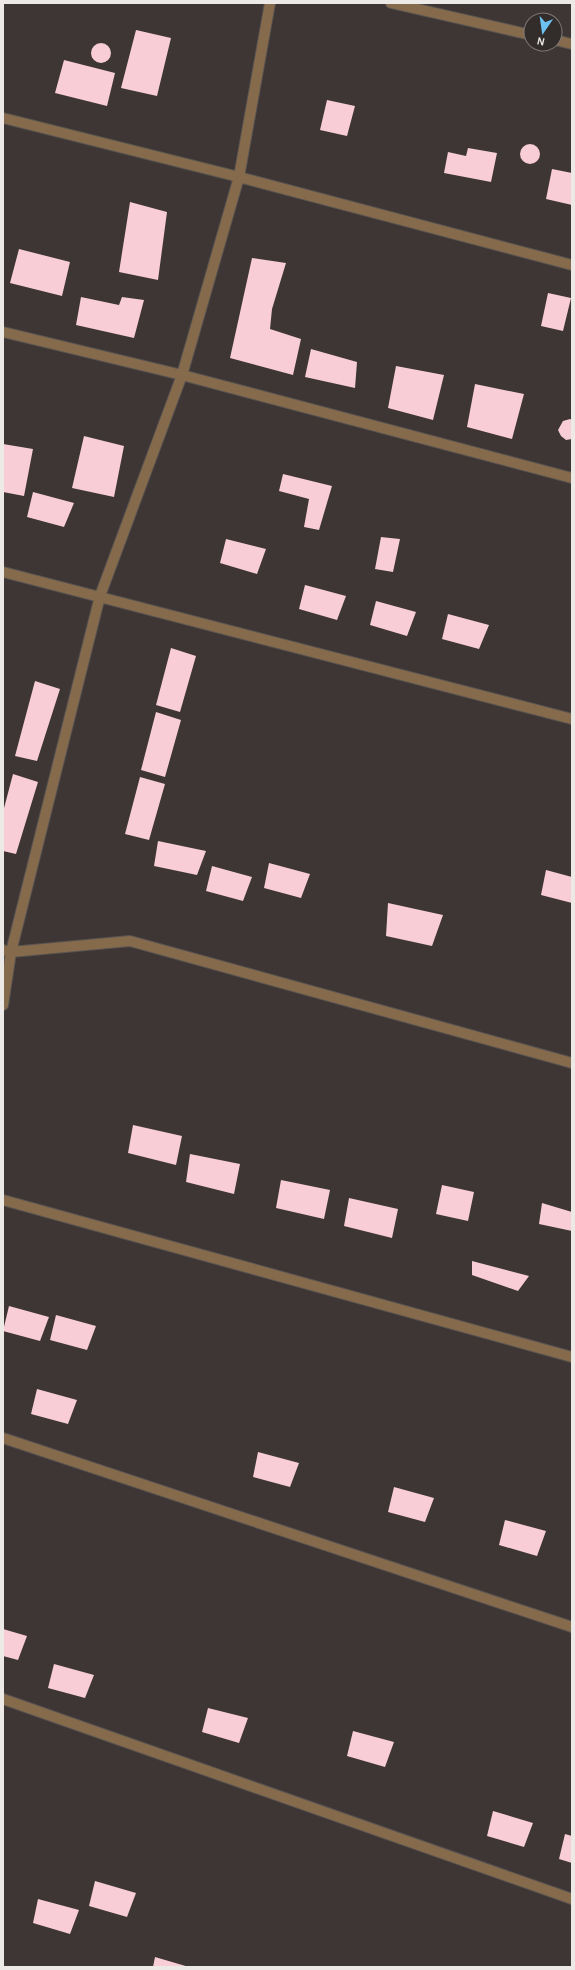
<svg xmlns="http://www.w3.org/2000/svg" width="575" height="1970" viewBox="0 0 575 1970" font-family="Karla,sans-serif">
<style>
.building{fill:#f8cdd5}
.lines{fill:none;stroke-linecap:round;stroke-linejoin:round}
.street-casing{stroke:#595351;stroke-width:12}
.street{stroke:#856b4c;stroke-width:10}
</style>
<rect width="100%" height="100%" fill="#3d3634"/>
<path class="building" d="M136,30l35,8 -14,58 -36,-8z
M91 53a10 10 0 1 1 20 0a10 10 0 1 1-20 0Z
M64,60l51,13 -8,33 -52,-13z
M327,100l28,6 -8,30 -27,-6z
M520 154a10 10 0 1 1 20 0a10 10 0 1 1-20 0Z
M468,148l29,5 -6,29 -47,-9 4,-21 18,4z
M552,169l20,4v32l-26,-6z
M130,202l37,10 -9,68 -39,-8z
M19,249l51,13 -8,34 -52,-13z
M252,258l34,5 -14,46 -2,20 31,10 -8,36 -63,-17z
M548,293l23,5 -8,33 -22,-5z
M81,297l38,8 3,-8 22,3 -10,38 -58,-13z
M311,349l46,13 -2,26 -50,-11z
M396,366l48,9 -11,45 -45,-12z
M475,384l49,10 -12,45 -45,-12z
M570,419l2,1v19l-6,1 -5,-4 -3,-6 5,-9z
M84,436l40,10 -10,51 -42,-9z
M3,444l30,5 -9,47 -21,-4z
M283,474l49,12 -13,44 -15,-3 5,-28 -30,-8z
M33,492l41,11 -10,24 -37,-10z
M381,537l19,2 -7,33 -18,-3z
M226,539l40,10 -9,25 -37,-11z
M305,585l41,11 -9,24 -38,-11z
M376,601l40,11 -9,24 -37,-11z
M448,614l41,11 -10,24 -37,-10z
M171,648l25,8 -16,56 -24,-7z
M35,681l25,8 -23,72 -22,-5z
M156,712l25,8 -16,57 -24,-7z
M13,774l25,8 -22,72 -13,-3v-39z
M140,777l25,7 -16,56 -24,-6z
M158,841l48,10 -9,24 -43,-9z
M269,863l41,11 -9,24 -37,-10z
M212,866l40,11 -9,24 -37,-10z
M546,870l26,7v26l-31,-8z
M388,903l55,12 -11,31 -46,-10z
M133,1125l49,11 -6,29 -48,-12z
M190,1154l50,10 -6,30 -48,-12z
M281,1180l49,10 -6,29 -48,-11z
M442,1185l32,7 -6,29 -32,-7z
M349,1198l49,11 -6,29 -48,-12z
M542,1203l30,9v19l-33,-7z
M472,1261l57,15 -11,15 -46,-16z
M9,1306l40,11 -9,24 -37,-10z
M56,1315l40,11 -9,24 -37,-10z
M37,1389l40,11 -9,24 -37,-10z
M258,1452l41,11 -9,24 -37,-10z
M394,1487l40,11 -9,24 -37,-10z
M505,1520l41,11 -9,25 -38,-11z
M3,1629l24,7 -9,24 -15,-4z
M54,1664l40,11 -9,23 -37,-10z
M208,1708l40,10 -9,25 -37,-11z
M353,1731l41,11 -9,25 -38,-11z
M493,1811l40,12 -9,24 -37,-11z
M565,1834l7,2v27l-13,-4z
M95,1881l41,12 -9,24 -38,-11z
M38,1899l41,11 -9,24 -37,-11z
M155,1957l34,10h-36z"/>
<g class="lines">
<g class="street-casing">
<path id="street" d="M391,3l140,32
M555,40l17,4
M3,118l236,59 333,88
M3,332l179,43 390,103
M3,572l569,147
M3,950l8,2 119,-11 442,122
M3,1005l8,-53 89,-356 82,-221 57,-198 31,-174
M3,1200l569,157
M3,1438l569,189
M3,1699l569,200"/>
</g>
<use href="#street" class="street"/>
</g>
<rect width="575" height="1970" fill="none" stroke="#ede9e7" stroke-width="8"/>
<g transform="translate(543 32) rotate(193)"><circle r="19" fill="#322c2a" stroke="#7d7876"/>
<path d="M0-3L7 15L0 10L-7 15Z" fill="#6cc3f2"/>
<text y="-6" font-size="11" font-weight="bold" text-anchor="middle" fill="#ede9e7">N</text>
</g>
</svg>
